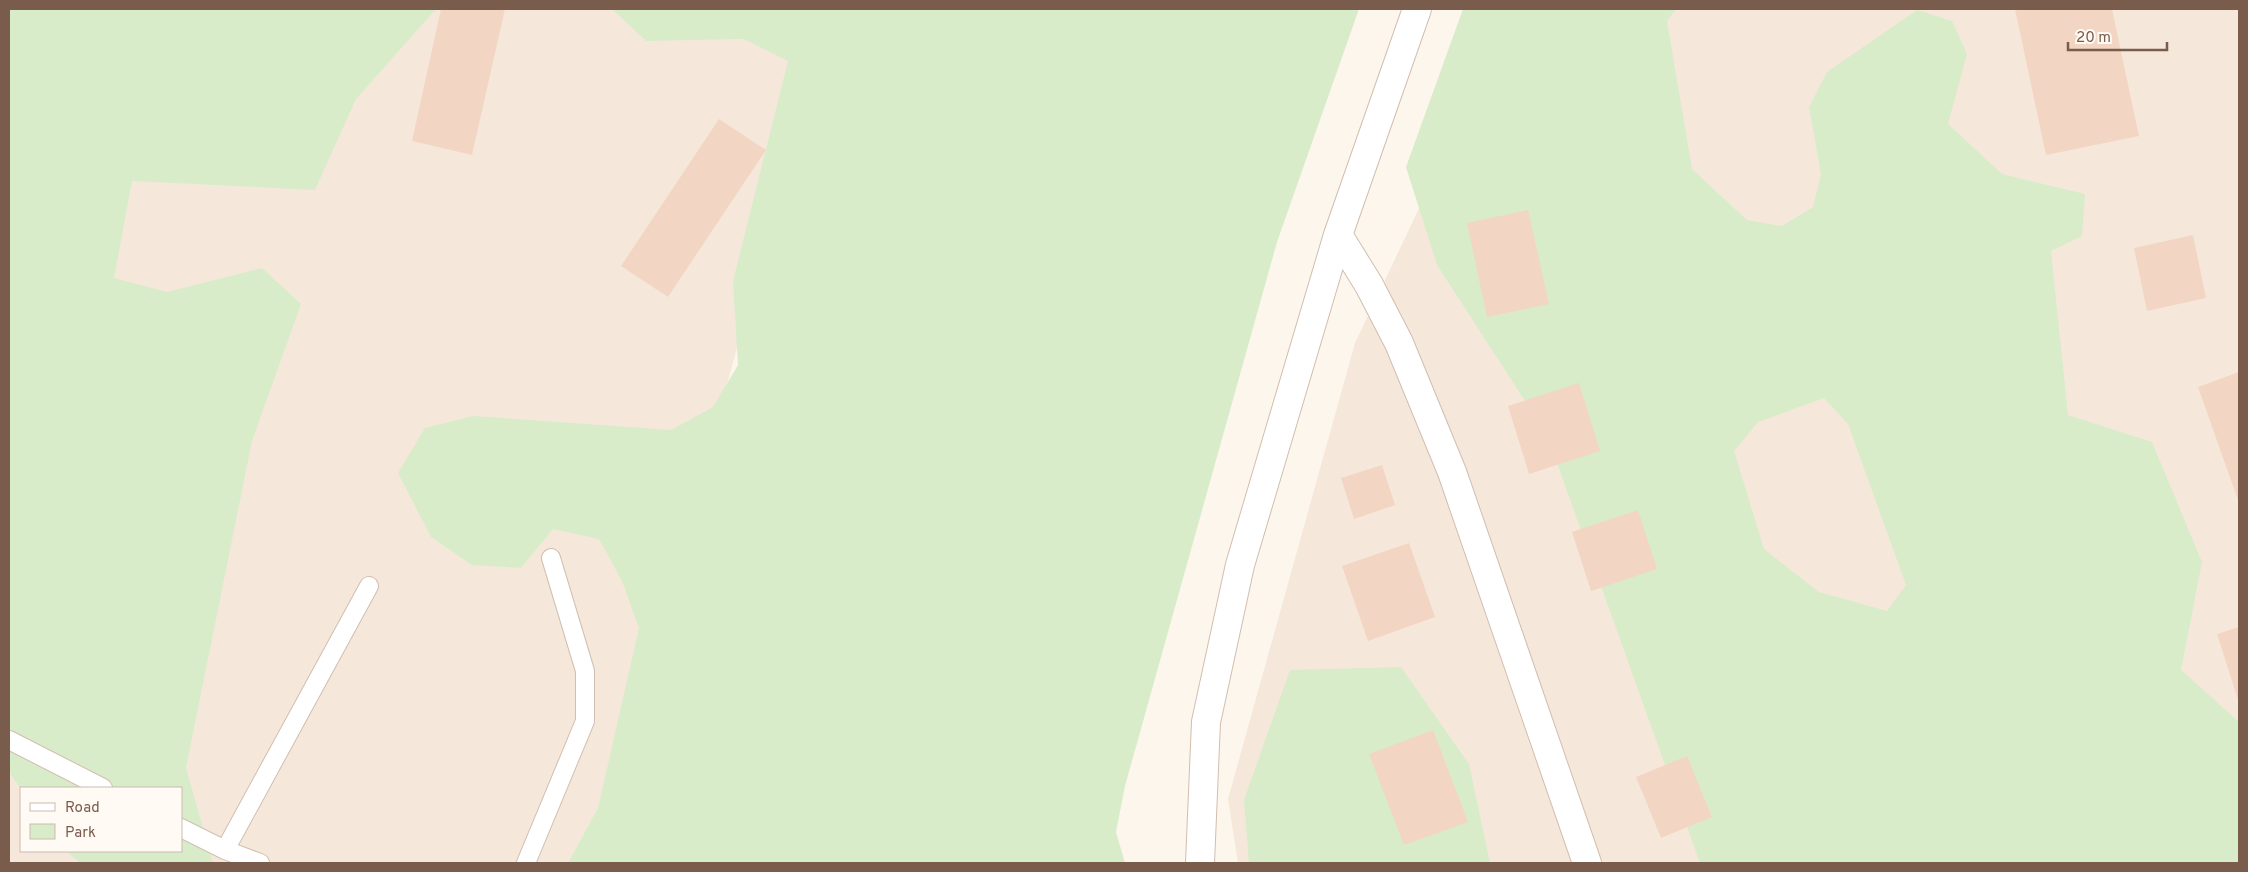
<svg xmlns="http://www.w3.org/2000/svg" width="2248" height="872" viewBox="0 0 2248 872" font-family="Overpass,sans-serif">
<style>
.residential{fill:#f5e8da;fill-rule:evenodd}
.green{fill:#d8ecc9;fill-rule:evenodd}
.building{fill:#f3d5c3}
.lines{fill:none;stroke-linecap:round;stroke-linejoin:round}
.service-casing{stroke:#d1beb0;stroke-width:20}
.minor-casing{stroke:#d1beb0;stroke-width:30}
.service{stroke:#fff;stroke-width:18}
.minor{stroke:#fff;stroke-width:28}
</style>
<rect width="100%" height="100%" fill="#fdf6ec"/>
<path class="residential" d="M9,9h820l-232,854h-588zM21,788h160v63h-160z
M1514,9h725v854h-1001l-10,-64 127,-456z"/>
<path class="green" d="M9,9h427l-80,90 -41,91 -183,-9 -18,97 53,14 95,-24 39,36 -49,137 -66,327 27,95h-133l-14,-12h115v-63l-160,1 -12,-17z
M612,9h747l-82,233 -152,544 -9,46 9,31h-557l30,-55 41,-180 -17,-47 -23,-42 -46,-10 -32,39 -49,-3 -41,-28 -33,-64 27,-45 48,-12 198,14 42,-23 25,-42 -5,-84 55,-220 -44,-22 -98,2z
M1463,9h213l-9,12 25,148 55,51 35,6 31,-19 8,-33 -12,-67 18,-35 90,-62 35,11 15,33 -19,70 54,50 83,20 -3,42 -31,15 17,164 84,27 50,120 -21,108 58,52v141h-539l-153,-428 -110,-170 -31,-98zM1824,398l24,26 58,161 -19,26 -68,-19 -55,-43 -30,-98 24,-29z
M1401,667l68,97 21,99h-241l-5,-63 46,-130z"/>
<path class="building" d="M441,9h64l-33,146 -60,-14z
M2015,9h97l27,127 -93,19z
M719,119l47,31 -98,147 -47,-31z
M1528,210l21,94 -62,13 -20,-94z
M2193,235l13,63 -59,13 -13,-63z
M2239,372v131l-41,-116z
M1579,383l21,68 -71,23 -21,-68z
M1382,465l13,40 -41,14 -13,-41z
M1638,510l19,59 -66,22 -19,-59z
M1409,543l26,74 -67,24 -26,-75z
M2239,627v76l-22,-69z
M1433,730l35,92 -64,23 -35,-91z
M1687,756l25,61 -51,21 -25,-61z"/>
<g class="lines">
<g class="service-casing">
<path id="service" d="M9,740l94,48
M181,828l44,22 35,13
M225,850l144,-264
M526,863l59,-142v-50l-34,-113"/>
</g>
<g class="minor-casing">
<path id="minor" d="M1338,235l31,50 30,58 53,129 135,391
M1200,863l6,-141 34,-157 98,-330 79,-226"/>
</g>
<use href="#service" class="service"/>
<use href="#minor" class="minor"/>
</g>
<rect width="2248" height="872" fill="none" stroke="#7a5c4d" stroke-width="20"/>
<rect x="20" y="787" width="162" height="65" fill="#fffaf3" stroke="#cabbb1"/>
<rect x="30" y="803" width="25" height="8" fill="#ffffff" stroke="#cabbb1"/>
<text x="65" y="812" font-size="15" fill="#7a5c4d">Road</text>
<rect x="30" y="824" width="25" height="15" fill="#d8ecc9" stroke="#cabbb1"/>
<text x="65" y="837" font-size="15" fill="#7a5c4d">Park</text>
<path d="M2068 42v8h99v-8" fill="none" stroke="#7a5c4d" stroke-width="2.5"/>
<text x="2076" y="42" font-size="15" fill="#7a5c4d" stroke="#fffaf3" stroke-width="4" paint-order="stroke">20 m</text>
</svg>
